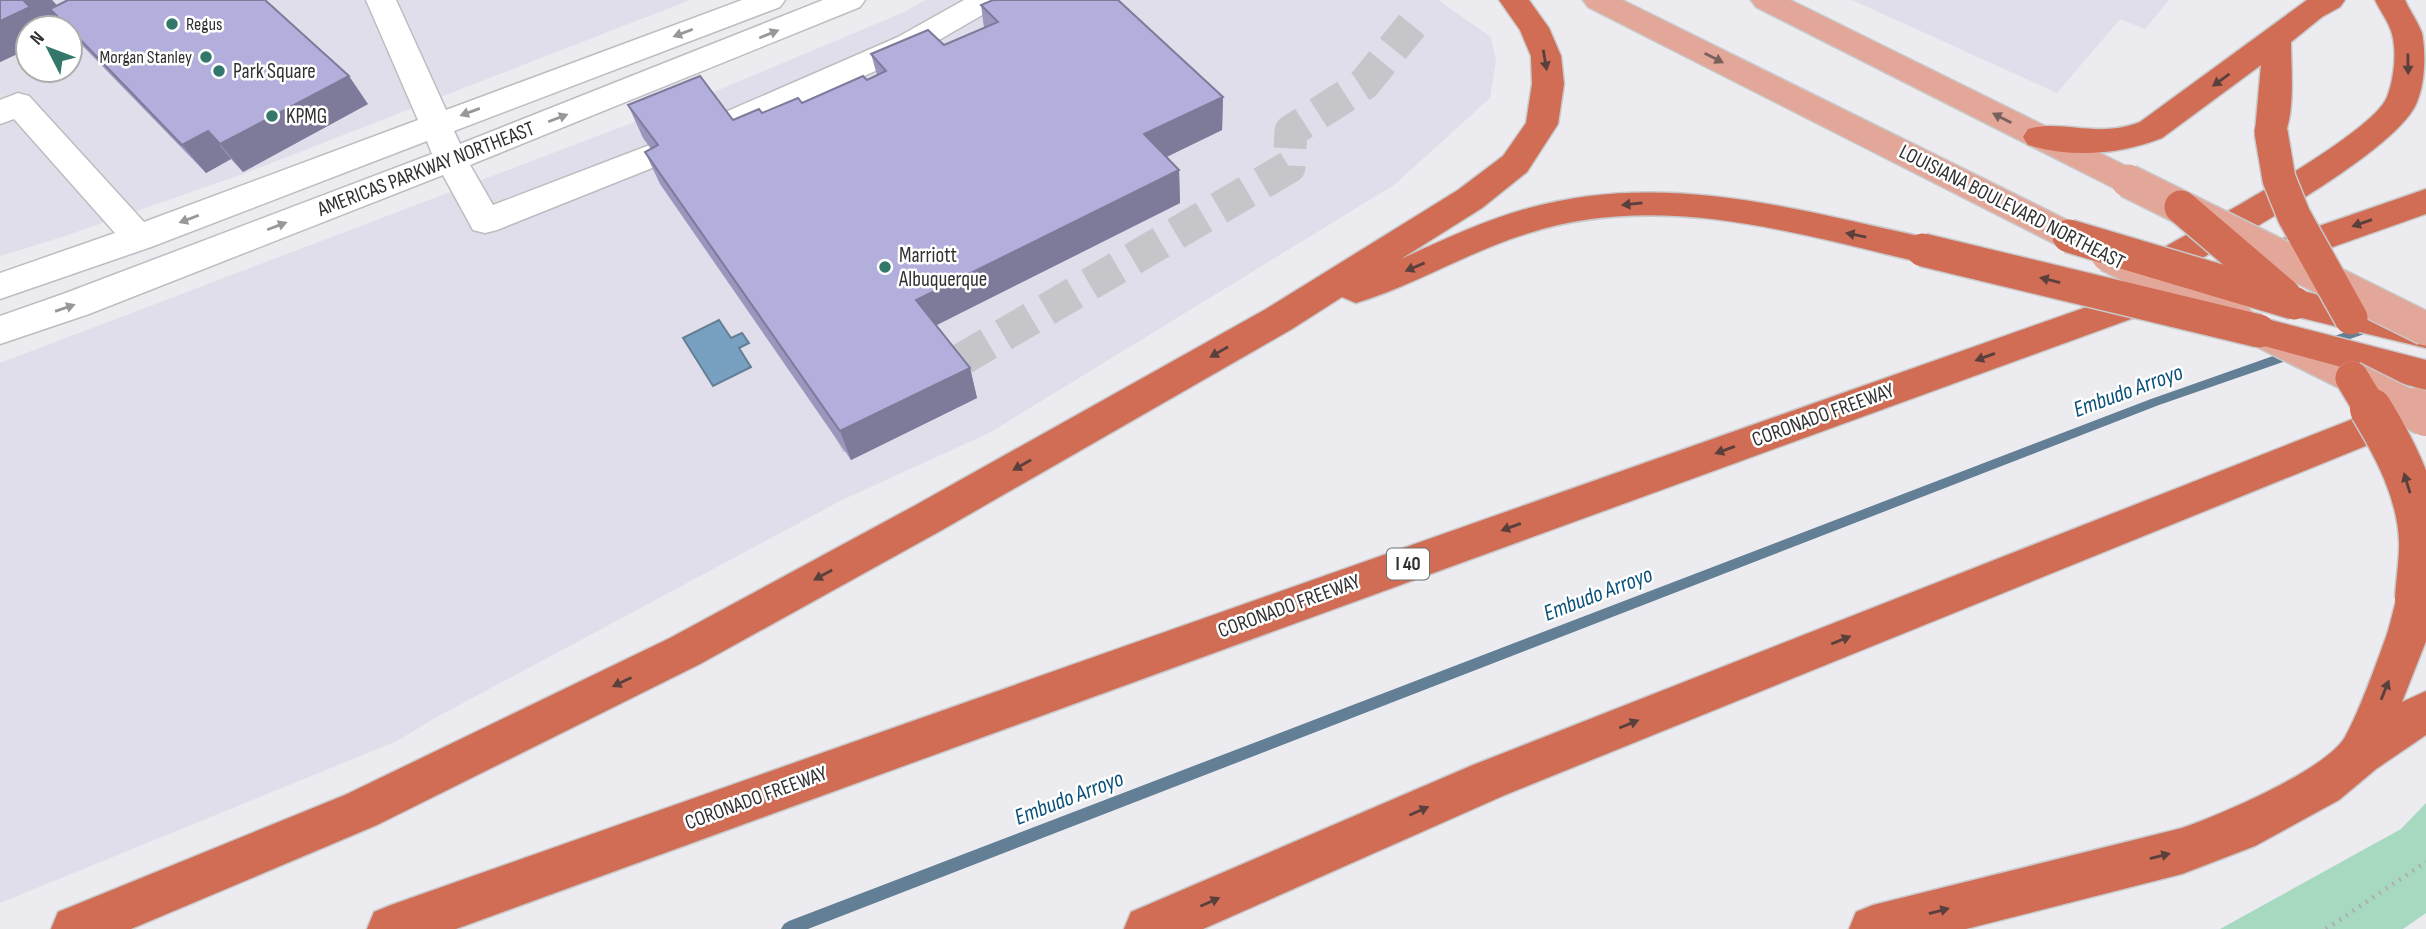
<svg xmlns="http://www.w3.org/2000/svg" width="2426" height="929" viewBox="0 0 2426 929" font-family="'Sofia Sans Condensed',sans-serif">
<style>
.built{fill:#dfdeea;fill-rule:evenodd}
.green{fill:#a7d9c0}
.water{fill:#78a1c1;stroke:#637f96;stroke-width:2}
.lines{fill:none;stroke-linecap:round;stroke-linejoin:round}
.stream{fill:#637f96;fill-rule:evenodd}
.minor-tunnel-far1{stroke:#c6c6ca;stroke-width:33;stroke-dasharray:33 17;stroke-linecap:butt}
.minor-tunnel{stroke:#c6c6ca;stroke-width:42;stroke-dasharray:42 21;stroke-linecap:butt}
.minor-casing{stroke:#bdbcc1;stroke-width:3}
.major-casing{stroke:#c9c9ca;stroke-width:3}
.highway-casing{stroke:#c9c9ca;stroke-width:3}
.path{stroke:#aeaeb2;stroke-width:4.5;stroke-dasharray:2 6;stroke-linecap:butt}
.minor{fill:#fff;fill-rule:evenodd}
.major{fill:#e3a799;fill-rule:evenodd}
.highway{fill:#d16c55;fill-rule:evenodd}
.major-bridge-far1-casing{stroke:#c9c9ca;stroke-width:36;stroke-linecap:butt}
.major-bridge-casing{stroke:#c9c9ca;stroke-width:45;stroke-linecap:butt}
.highway-bridge-far1-casing{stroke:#c9c9ca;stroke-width:36;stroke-linecap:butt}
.highway-bridge-casing{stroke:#c9c9ca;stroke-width:45;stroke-linecap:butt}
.major-bridge-far1{stroke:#e3a799;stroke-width:33}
.major-bridge{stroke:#e3a799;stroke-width:42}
.highway-bridge-far1{stroke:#d16c55;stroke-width:33}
.highway-bridge{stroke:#d16c55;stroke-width:42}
.wall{fill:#9a96bd}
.shaded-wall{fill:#7d7a9a}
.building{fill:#b3afdc;stroke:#7d7a9a;stroke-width:2}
.oneway{fill:#989899}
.oneway2{fill:#78605c}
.oneway3{fill:#59403c}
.poi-dot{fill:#33776b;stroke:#fff;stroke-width:2.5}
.labels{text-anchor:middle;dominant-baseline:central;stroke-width:5;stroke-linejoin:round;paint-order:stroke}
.far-poi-label{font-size:18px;fill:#313133;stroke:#fff;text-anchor:start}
.shield{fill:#fff;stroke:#6f6f70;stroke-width:2}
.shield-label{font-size:19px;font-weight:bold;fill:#313133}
.poi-label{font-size:21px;fill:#313133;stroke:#fff;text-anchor:start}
.street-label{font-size:21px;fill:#313133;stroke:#fff}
.water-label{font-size:23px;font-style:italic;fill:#085079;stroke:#fff}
</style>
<rect width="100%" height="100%" fill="#ebebf0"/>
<path class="built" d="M0,0h690l-447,174 -181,63 -62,19zM28,28h42v42h-42z
M925,0h513l53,37 5,24 -6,37 -96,87 -405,248 -147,67 -407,218 -38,23 -397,162v-540l716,-272 186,-78z
M1852,0h317l-24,29 -25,-10 -63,74z"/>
<path class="green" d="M2426,803v110l-23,16h-183l181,-100z"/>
<path class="water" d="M719,320l12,18 11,-5 7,10 -10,5 12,19 -38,19 -30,-48z"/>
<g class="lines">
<path class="stream" d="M2366,325l6,4 -2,3 -43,15 -6,-4 2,-3z
M2296,348l6,5 -2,3 -141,49 -1351,524h-27l3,-5 5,-3 1362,-522z"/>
<path class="minor-tunnel-far1" d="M874,411l415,-244 2,-36 73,-47 48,-59"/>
<path class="minor-tunnel" d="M833,434l44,-25"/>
<g class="minor-casing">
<path id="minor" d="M366,0h30l50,110 296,-110h43l-5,7 -326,124 6,13 363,-144h42l-5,7 -390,158 23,40 162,-62 12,3 4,8 -4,8 -170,68 -12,3 -12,-3 -30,-55 -354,139 -89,30v-28l63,-22 369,-140 -5,-13 -276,106 -151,52v-26l115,-40 -101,-114 -14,5v-24l18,-7 11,3 115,126 274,-102z
M964,0h37l-5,7 -76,44 -184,82 -11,3 -11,-3 -5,-8 5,-8 184,-80z"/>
</g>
<g class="major-casing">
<path id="major" d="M1583,0h39l459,227 5,9 -5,9 -12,4 -12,-4 -469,-238z
M1751,0h39l350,173 5,8 -5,8 -12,4 -12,-4 -360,-182z
M2270,323l95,45 5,10 -5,10 -13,5 -13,-5 -82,-41 -5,-10 5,-10z"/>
</g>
<g class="highway-casing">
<path id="highway" d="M1499,0h30l20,28 12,28 3,28 -6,40 -31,48 -45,36 -81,51c42,-19 84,-39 128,-51 134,-37 263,0 394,29l12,4 5,9 -5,9 -12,4c-128,-30 -263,-72 -394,-30 -60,18 -113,52 -173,70l-14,-6 -50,32 -350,201 -242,134 -323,161 -246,104h-80l7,-17 287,-117 325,-157 244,-132 352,-197 192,-119 45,-34 23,-33 6,-39 -1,-28 -11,-26z
M2307,0h38l-5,7 -18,10 -31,25c0,27 5,75 -9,98l-11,3 -11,-3 -5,-8 6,-67 -99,73c-43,17 -90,20 -134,7l-5,-8 5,-8c35,-10 69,10 112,-7z
M2375,0h30c5,11 13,22 17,33 4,21 3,50 -5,69 -20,52 -203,148 -257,180l12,4 6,9 -6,9 -1716,625h-89l7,-17 17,-7 1744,-615 -9,-3 -5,-9 5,-9c47,-28 245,-131 261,-172 7,-18 10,-45 5,-63 -3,-12 -12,-23 -17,-34z
M2426,189v25l-150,53 -12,-4 -5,-9 5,-9z
M2294,289l132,31v28l-145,-35 -5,-10 5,-10z
M2259,317l167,43v30l-180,-49 -5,-10 5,-10z
M2409,397l13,4 4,8 -4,14 -917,372 -302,134h-79l7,-17 342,-147z
M2416,581l10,4v56l-24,61 24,-11v44l-50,34 -37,31 -84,46 -73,28 -216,55h-117l7,-17 17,-7 309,-77c37,-13 144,-58 163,-91 15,-27 30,-70 41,-100 6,-17 8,-34 15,-51z"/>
</g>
<path class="path" d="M2326,929l100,-67"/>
<use href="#minor" class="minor"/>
<use href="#major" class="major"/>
<use href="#highway" class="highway"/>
<g class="major-bridge-far1-casing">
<path id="major-bridge-far1" d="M2128,181l298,148
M2108,255l131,66
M2352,378l66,33"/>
</g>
<g class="major-bridge-casing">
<path id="major-bridge" d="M2415,409l11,6"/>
</g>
<g class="highway-bridge-far1-casing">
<path id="highway-bridge-far1" d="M2271,132l8,47 15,37 57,102
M2181,207l103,88
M2069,236l225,67
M1923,250l336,81
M2352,378l20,33"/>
</g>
<g class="highway-bridge-casing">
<path id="highway-bridge" d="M2371,409c24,40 47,83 49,131 1,19 -3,39 -4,59"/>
</g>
<use href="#major-bridge-far1" class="major-bridge-far1"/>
<use href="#major-bridge" class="major-bridge"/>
<use href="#highway-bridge-far1" class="highway-bridge-far1"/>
<use href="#highway-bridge" class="highway-bridge"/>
</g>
<path class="wall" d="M0,0h52l5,5 311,99 -125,68 -12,-13 -25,14 -132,-136 -4,-5v-4h-4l-7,-8 -13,6 2,2h-20v21l-28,13z
M981,5l242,92 -1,33 -56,27 13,13 1,33 -244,122 34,43 7,30 -126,62 -191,-276 -15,-32 6,-3 -8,-11 -15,-33 105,15 69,-17 65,-23 10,-5 -6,-21 73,-9 40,-17z"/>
<path class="shaded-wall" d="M23,0h29l14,17 -16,-8 9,11 -13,6 2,2h-20v21l-28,13v-41z
M349,76l19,28 -125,68 -23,-28z
M1223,97l-1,33 -76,37 -2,-33z
M208,131l23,28 -25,14 -24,-28z
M1179,170l1,33 -255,128 -9,-31z
M970,368l7,30 -126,62 -11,-29z"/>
<path class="building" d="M0,0h23l7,7 -30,14z
M68,0h197l84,76 -129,68 -12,-13 -26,14 -112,-116v-1h-1l-19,-19z
M993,0h125l105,97 -79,37 35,36 -263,130 54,68 -130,63 -195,-279 13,-7 -30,-40 72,-29 33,44 26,-11 3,4 36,-15 4,5 61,-27 4,4 19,-9 -15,-17 57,-24 16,15 54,-23 -17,-17z"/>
<defs><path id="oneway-solid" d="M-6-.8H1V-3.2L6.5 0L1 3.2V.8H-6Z" transform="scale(1.75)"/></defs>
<g class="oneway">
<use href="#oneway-solid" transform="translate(683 33) rotate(159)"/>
<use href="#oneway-solid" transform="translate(769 34) rotate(-22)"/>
<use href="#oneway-solid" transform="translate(470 112) rotate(160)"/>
<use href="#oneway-solid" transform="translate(558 118) rotate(-21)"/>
<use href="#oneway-solid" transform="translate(189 219) rotate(159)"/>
<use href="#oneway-solid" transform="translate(277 226) rotate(-21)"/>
<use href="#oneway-solid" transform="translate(65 308) rotate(-19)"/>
</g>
<g class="oneway2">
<use href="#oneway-solid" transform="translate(1714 58) rotate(27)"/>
<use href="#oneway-solid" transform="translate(2002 118) rotate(-153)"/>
</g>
<g class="oneway3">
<use href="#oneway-solid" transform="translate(1545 60) rotate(80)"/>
<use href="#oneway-solid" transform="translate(2408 64) rotate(89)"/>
<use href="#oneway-solid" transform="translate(2221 80) rotate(144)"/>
<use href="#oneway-solid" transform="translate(1632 204) rotate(174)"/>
<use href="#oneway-solid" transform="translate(2362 223) rotate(161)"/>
<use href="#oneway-solid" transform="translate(1856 235) rotate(-168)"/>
<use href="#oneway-solid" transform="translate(1415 267) rotate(157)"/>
<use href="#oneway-solid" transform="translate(2050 280) rotate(-166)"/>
<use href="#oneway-solid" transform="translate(1219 352) rotate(150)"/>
<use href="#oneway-solid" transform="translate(1985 357) rotate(160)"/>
<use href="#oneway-solid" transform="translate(1725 450) rotate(160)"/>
<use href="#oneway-solid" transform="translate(1022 465) rotate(150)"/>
<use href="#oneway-solid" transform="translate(2407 483) rotate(-107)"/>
<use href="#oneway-solid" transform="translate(1511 527) rotate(160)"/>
<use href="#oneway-solid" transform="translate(823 575) rotate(151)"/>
<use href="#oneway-solid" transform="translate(1841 640) rotate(-22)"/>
<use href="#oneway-solid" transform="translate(622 682) rotate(154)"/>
<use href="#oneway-solid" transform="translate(2385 690) rotate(-68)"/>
<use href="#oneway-solid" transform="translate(1629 724) rotate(-22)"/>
<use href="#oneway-solid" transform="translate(1419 811) rotate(-24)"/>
<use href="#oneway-solid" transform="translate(2160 856) rotate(-14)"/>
<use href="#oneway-solid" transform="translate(1210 902) rotate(-24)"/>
<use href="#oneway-solid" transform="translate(1939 911) rotate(-15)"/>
</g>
<g class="poi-dot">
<circle cx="172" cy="24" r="7"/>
<circle cx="206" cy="57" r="7"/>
<circle cx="219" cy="71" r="7"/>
<circle cx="272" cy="116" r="7"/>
<circle cx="885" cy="267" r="7"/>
</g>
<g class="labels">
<g class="far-poi-label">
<text x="186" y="24">Regus</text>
<text x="192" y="57" text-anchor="end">Morgan Stanley</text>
</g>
<rect class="shield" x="1387" y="548.5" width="42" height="31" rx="5"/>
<g class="shield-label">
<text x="1408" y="564">I 40</text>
</g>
<g class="poi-label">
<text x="233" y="71">Park Square</text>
<text x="286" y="116">KPMG</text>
<text x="899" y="255">Marriott<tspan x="899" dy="24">Albuquerque</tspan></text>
</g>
<g class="street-label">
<text transform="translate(426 169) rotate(-21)">AMERICAS PARKWAY NORTHEAST</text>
<text transform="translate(2012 207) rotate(27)">LOUISIANA BOULEVARD NORTHEAST</text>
<text transform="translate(1823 415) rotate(-20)">CORONADO FREEWAY</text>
<text transform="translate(1289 606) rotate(-20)">CORONADO FREEWAY</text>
<text transform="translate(756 798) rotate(-20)">CORONADO FREEWAY</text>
</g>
<g class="water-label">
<text transform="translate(2128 391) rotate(-20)">Embudo Arroyo</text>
<text transform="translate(1598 594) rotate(-21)">Embudo Arroyo</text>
<text transform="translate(1069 798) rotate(-21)">Embudo Arroyo</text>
</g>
</g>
<g transform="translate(49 49) rotate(312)"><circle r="33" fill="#ffffff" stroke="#adadad" stroke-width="2"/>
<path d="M0-5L12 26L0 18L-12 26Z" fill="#33776b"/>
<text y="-10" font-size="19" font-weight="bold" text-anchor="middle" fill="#313133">N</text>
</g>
</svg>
